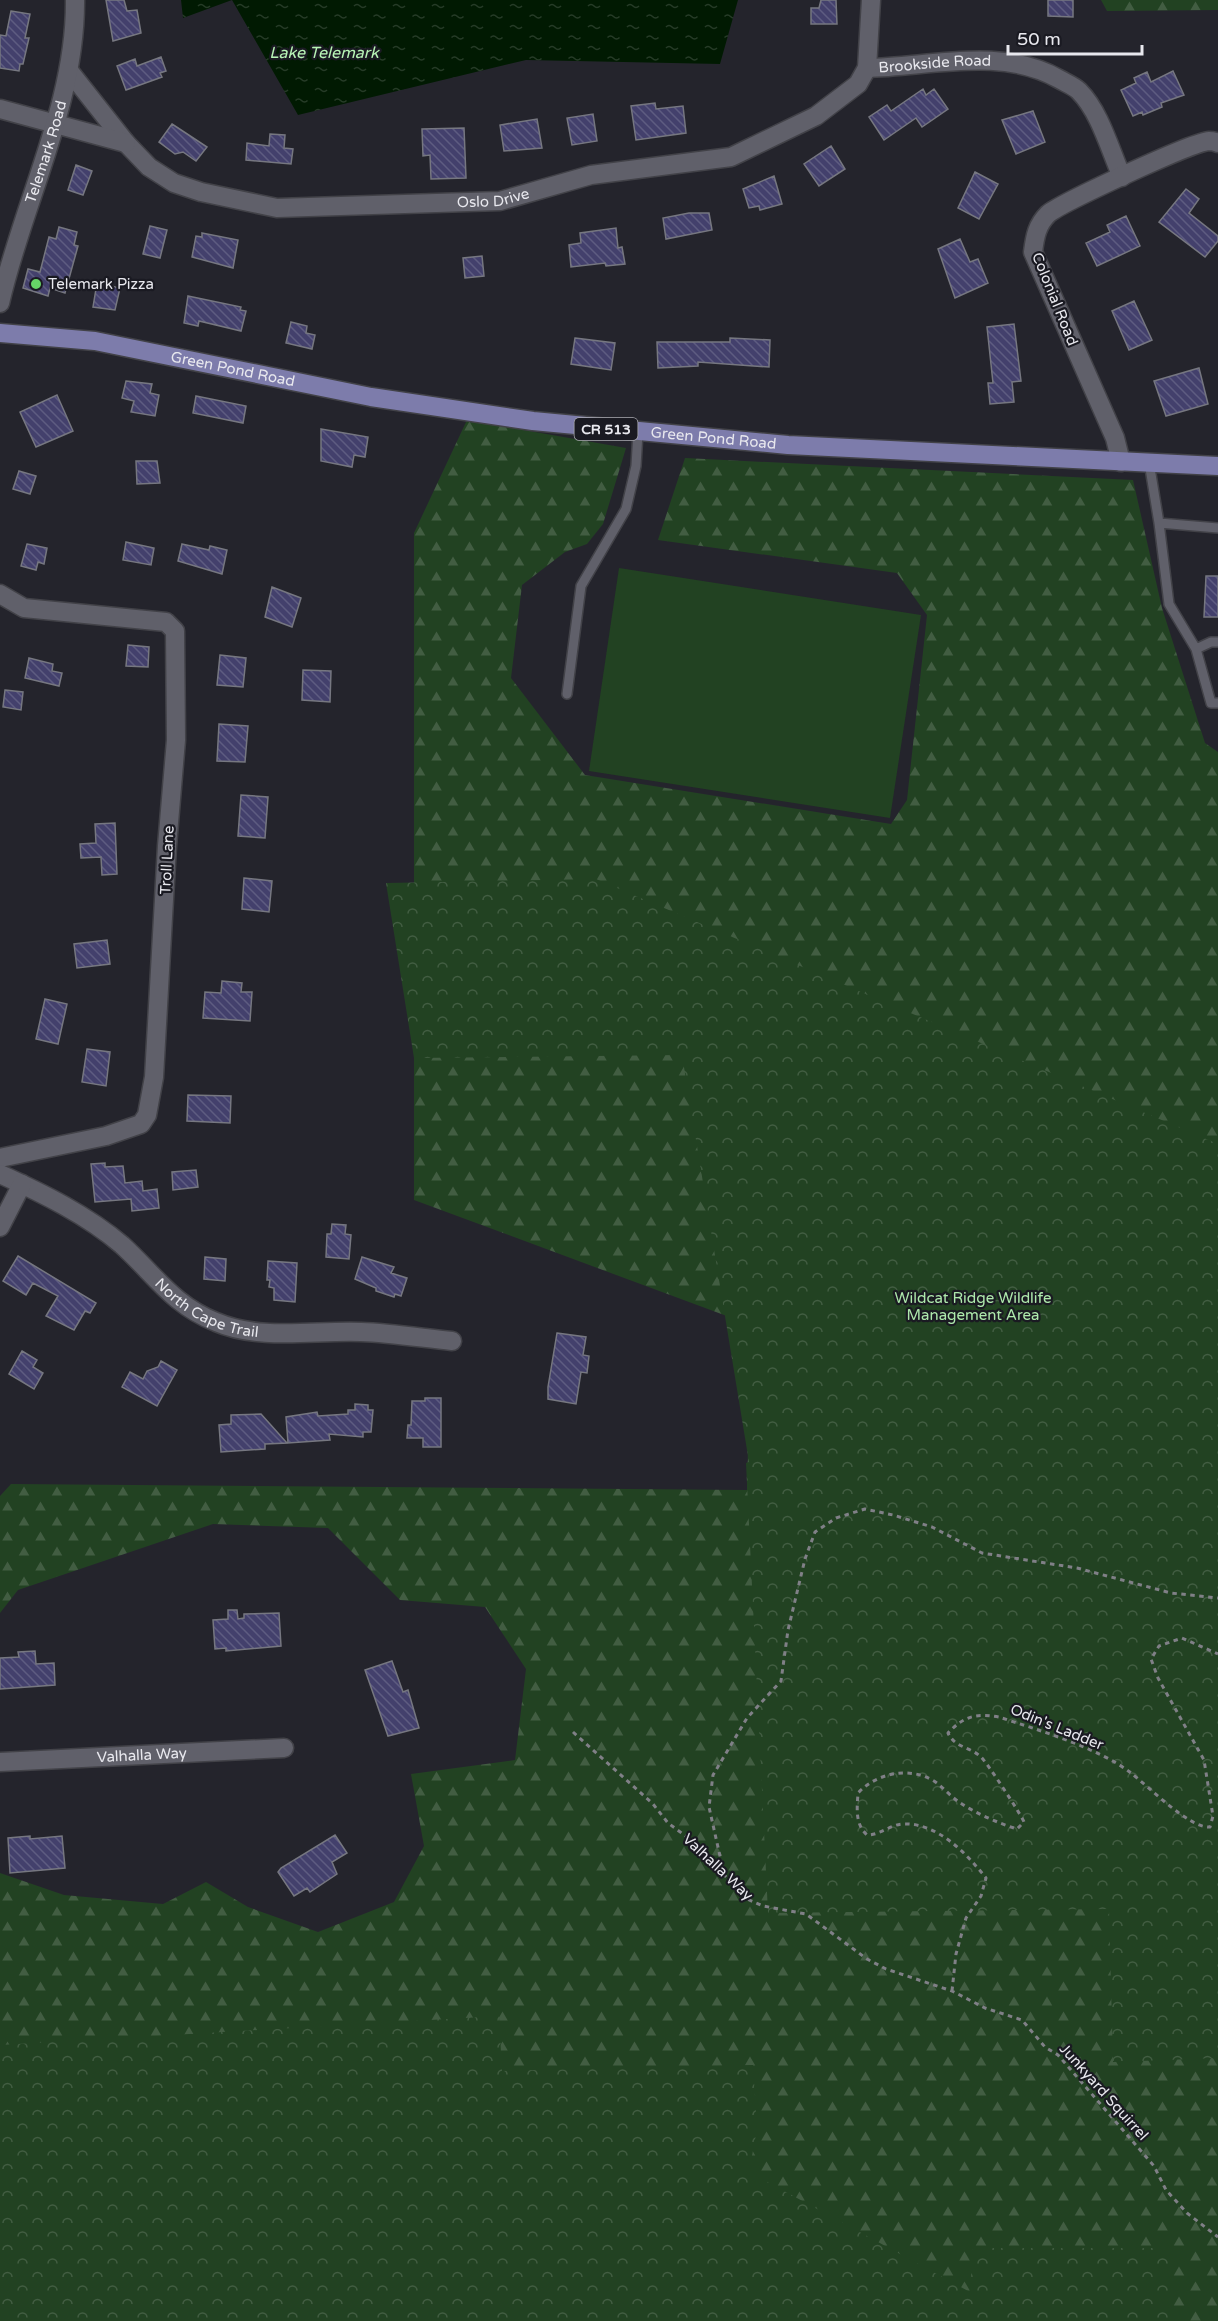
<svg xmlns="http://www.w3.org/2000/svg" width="1218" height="2321" viewBox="0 0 1218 2321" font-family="'Varela Round',sans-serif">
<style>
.green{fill:#224222}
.forest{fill:url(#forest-firs)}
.park{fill:url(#park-crowns)}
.water{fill:url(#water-ripples)}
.building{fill:url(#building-back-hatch);stroke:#767780;stroke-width:1.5}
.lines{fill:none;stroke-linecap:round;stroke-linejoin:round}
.lane-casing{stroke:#424248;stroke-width:12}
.street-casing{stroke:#424248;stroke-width:21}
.primary-casing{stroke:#424248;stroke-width:21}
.path{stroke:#808087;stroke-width:3;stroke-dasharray:4.5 4.5;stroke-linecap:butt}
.lane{stroke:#60606a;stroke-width:9}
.street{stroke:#60606a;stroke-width:18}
.primary{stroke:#7d7cab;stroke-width:18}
.poi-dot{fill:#66d467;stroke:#1a1a22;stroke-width:2}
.labels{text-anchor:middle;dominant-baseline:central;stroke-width:4.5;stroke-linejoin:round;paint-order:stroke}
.shield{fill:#1a1a22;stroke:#aaaab1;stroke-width:1.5}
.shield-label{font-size:14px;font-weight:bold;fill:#e8e8ee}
.street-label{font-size:15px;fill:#e8e8ee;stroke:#1a1a22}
.poi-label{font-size:15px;fill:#e8e8ee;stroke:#1a1a22;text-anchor:start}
.park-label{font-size:15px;fill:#aee9ac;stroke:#1a1a22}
.water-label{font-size:16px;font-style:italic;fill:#b8f4b6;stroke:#1a1a22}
</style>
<defs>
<pattern id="forest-firs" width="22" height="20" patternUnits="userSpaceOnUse" patternTransform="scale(1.5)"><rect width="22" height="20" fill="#224222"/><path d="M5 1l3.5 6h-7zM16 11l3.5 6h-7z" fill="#425d42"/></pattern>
<pattern id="park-crowns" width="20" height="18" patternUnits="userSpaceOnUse" patternTransform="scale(1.5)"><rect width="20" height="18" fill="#224222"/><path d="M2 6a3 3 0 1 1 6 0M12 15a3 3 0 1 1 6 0" fill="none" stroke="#425d42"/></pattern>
<pattern id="water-ripples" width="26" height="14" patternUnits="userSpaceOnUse" patternTransform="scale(1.5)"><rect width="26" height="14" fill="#011a02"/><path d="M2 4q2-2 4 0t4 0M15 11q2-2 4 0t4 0" fill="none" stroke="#263b27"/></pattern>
<pattern id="building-back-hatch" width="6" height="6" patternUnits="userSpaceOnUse" patternTransform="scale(1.5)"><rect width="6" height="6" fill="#43406c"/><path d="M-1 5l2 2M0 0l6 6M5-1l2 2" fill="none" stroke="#5e5c81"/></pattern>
</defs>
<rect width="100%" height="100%" fill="#24242c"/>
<path class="green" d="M619,568l302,47 -31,203 -301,-47z"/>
<path class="forest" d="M1101,0h117v10l-111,1z
M467,420l159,28 -23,76 -16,20 -22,8 -43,33 -11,93 74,97 306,49 16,-24 20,-185 -30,-42 -239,-33 27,-82 448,22 29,128 43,135 13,9v1569h-1218v-448l64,22 99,9 43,-22 42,25 70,25 76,-30 30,-56 -13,-72 104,-14 11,-91 -41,-62 -85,-7 -72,-72 -115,-4 -195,66 -18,23v-117l11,-12 736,6 4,-165 -337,-125v-667z"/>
<path class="park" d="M596,879l622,265v914l-105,4 -4,-153 -341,4 -22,-450 3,-1 -67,-407 -268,3 -28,-175z
M499,2016l3,55 251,-6 4,64 -8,43 221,120 3,-44h197l1,73h-1171v-276z"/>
<path class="water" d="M181,0h557l-18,64 -194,-4 -228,55 -66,-115 -49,18z"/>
<path class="building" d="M106,0h18l3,11 10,-1 4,23 -28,8z
M821,0h15l1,24h-26v-16h8z
M1048,0h25v17l-25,-1z
M11,11l19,3 -5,24h4l-6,26h-3l-1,7 -19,-3v-33l6,1z
M161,57l5,14 -6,2 2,4 -36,13 -9,-24 18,-7 2,7z
M1173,71l11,24 -23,8 1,4 -19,8 -1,-3 -9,4 -12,-26 15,-7 -2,-5 13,-6 4,10z
M923,89l3,6 8,-6 14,20 -26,18 -6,-9 -32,22 -15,-23 18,-12 4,6z
M655,103l1,6 27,-3 3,27 -50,7 -5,-34z
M1033,111l12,31 -29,12 -14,-34z
M593,114l4,27 -25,4 -5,-27z
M537,119l5,29 -38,3 -4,-26z
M172,124l35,23 -11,14 -13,-9 -8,2 -16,-12z
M464,128l2,50 -35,1 -1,-24 -7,1 -1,-27z
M270,134l15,1 -1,13 9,1 -2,15 -45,-4 1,-17 22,3z
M831,146l14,23 -26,17 -15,-22z
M76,165l16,6 -9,24 -15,-5z
M975,172l23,12 -19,35 -21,-11z
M774,176l8,28 -22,6 -1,-4 -10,2 -6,-19z
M1186,189l13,10 -10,14 29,23v5l-13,16 -46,-35z
M689,213h20l3,17 -46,9 -3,-21z
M1126,216l14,30 -43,20 -11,-23 24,-11 -3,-7z
M150,226l17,4 -7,28 -17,-4z
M59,227l18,5 -3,13 4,1 -13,47 -15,-5 -2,8 -25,-8 5,-19 12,3 9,-35 7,2z
M616,228l2,20 4,-1 3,17 -19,2 -1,-3 -34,4 -2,-22 12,-2 -1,-10z
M202,233l36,7 -5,28 -41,-11 4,-21 6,1z
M960,239l10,23 8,-3 10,24 -33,15 -17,-49z
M482,256l2,20 -19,2 -2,-20z
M97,283l23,5 -5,22 -22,-3z
M188,296l53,11 -1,3 6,1 -5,20 -42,-10 -1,5 -14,-3z
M1134,301l18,39 -23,10 -17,-39z
M291,322l16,4 -1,7 9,2 -3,14 -26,-6z
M1014,324l7,57 -9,1 2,20 -24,2 -2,-21h5l-6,-56z
M575,338l40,5 -4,27 -40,-6z
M730,338l40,2 -1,27 -71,-5v4l-40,2 -1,-26h73z
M1199,368l9,36 -42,12 -12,-35z
M126,381l26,3 -2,9 9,2 -4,21 -24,-4 3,-11 -12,-3z
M57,395l16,36 -37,16 -16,-35z
M196,396l50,10 -3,17 -50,-10z
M321,429l47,8 -3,20 -11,-2 -2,12 -31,-6z
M136,461h21l3,22 -23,1z
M19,471l17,5 -6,18 -17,-5z
M126,542l28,6 -3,17 -28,-5z
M27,544l20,4 -3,16 -6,-2 -2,8 -15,-4z
M182,544l27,6 1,-4 17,4 -5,24 -44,-13z
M1206,576h12v41h-14z
M272,587l29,11 -9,29 -27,-10z
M128,645l21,2 -1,20 -22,-1z
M220,655l26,3 -3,29 -26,-2z
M29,658l24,6 -1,7 10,2 -3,13 -34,-8z
M303,670l28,1 -1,31 -28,-2z
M5,690l18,2 -2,18 -18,-3z
M219,724l29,2 -3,36 -28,-1z
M241,795l27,2 -3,41 -27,-2z
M115,823l2,51 -15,1 -1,-18 -20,1 -1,-14 16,-1 -1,-19z
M244,878l28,3 -3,31 -27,-3z
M107,940l3,24 -33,4 -3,-24z
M222,981l20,2 -1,9h11l-2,29 -47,-3 2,-26 16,1z
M45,999l22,5 -9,40 -22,-5z
M87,1049l23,3 -4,34 -24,-4z
M188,1095l43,1 -1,27 -43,-2z
M105,1163v4l18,-1 2,17 17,-2 1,10 14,-2 2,19 -27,3 -1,-12 -36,3 -4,-38z
M196,1170l2,17 -25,3 -1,-18z
M332,1224l14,1 -1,9 6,1 -2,24 -23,-2 1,-23h4z
M18,1256l78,47 -6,10 -5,-2 -11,19 -28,-14 12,-20 -25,-13 -7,12 -23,-14z
M205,1257l21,2 -1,22 -21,-2z
M362,1257l32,10 -3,6 16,5 -6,18 -6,-2 -1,3 -18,-6v-3l-21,-9z
M268,1261l29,2 -2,39 -21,-2v-12l-5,-1 1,-7h-3z
M557,1333l29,4 -3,18 6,1 -2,17 -6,-1 -5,32 -28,-5v-12z
M22,1351l15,9 -4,7 10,6 -9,16 -25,-15z
M161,1361l16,9 -20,36 -35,-19 8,-15 13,7 4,-8 11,-4z
M425,1398h16v49h-18v-9h-16l1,-13h3l1,-24h13z
M355,1404l13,1v5h5l-2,22h-8v5l-34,-3 1,6 -42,3 -2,-26 31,-5 1,4 30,-2v-4h7z
M261,1414l26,29 -22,1v5l-44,3 -2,-27 12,-1v-9z
M228,1610h9l1,9 6,-1v-4l35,-1 2,33 -55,5v-3l-11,1 -2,-29 15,-1z
M35,1651l1,13 18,-1 1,22 -55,4v-31l19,-1 -1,-5z
M392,1661l11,31 5,-2 11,38 -31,8 -23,-66z
M335,1835l12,18 -15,9 5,12 -27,18 -3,-4 -13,8 -16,-24 3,-4z
M30,1836v3l32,-3 3,32 -55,5 -2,-35z"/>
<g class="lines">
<g class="lane-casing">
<path id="lane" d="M1149,462l10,61 59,5
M1159,523l10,81 27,45 15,54h7
M1196,649l15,-7h7
M567,694l14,-108 45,-77 10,-43 2,-34"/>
</g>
<g class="street-casing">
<g id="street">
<path id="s1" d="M867,68c62,-1 134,-22 192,11 7,4 15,7 20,12 21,21 31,59 43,86"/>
<path id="s2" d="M70,72l56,71 23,24 25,16 27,9 76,16 223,-7 91,-26 140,-18 85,-41 42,-32 9,-16 4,-68"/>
<path d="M0,109l126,34"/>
<path id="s3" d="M0,303c23,-101 76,-199 75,-303"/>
<path d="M1121,462l-6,-24 -82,-186c2,-16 4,-27 15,-38 13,-11 144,-72 161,-73 2,0 7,1 9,2"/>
<path d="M0,594l24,14 142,14 9,9 1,109 -9,106 -13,231 -7,38 -6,9 -35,12 -106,22"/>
<path id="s4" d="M0,1174c42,19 87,41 122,71 33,30 51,60 94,77 44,19 99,8 145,10 30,1 61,6 91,9"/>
<path d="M0,1227l22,-43"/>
<path id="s5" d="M0,1762l284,-14"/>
</g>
</g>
<g class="primary-casing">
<g id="primary">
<path id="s6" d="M0,333l95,8 276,56 162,24 255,24 430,21"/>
</g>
</g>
<path class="path" d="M573,1732l80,72 15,19 23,17 56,59 16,7 43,8 61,45 19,10 66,22 33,17 37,12 23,27 13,8 96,111 12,24 21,23 31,24
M724,1874l-15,-67 4,-32 34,-57 34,-37 7,-51 17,-71 10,-27 21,-14 29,-9 28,6 39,12 50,26 95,15 94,25 47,5
M952,1991l4,-37 10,-36 15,-22 5,-18c-20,-25 -49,-56 -84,-54 -12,1 -22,11 -35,11 -12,-11 -10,-26 -9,-42 19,-20 51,-27 76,-12 9,6 16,15 25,21 16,11 39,21 58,27l7,-7c-2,-6 -38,-61 -43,-65 -12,-11 -26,-9 -33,-24 16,-17 28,-20 51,-16 39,13 100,31 132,56 17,13 59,56 79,54l3,-11 -9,-56 -46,-82 -7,-19 8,-13 23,-8 36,16"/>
<use href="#lane" class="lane"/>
<use href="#street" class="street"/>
<use href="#primary" class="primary"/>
</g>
<circle class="poi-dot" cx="36" cy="284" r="6"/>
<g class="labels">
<rect class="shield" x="574.5" y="418" width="63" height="22" rx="4.5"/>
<g class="shield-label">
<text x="606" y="429">CR 513</text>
</g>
<g class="street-label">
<text stroke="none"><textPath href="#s1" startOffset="68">Brookside Road</textPath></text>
<text stroke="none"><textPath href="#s3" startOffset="158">Telemark Road</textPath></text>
<text stroke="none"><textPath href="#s2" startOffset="476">Oslo Drive</textPath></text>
<text transform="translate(1055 299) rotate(68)">Colonial Road</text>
<text stroke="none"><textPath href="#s6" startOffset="236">Green Pond Road</textPath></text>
<text stroke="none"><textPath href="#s6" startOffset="722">Green Pond Road</textPath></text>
<text transform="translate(167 860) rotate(-87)">Troll Lane</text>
<text stroke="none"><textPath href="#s4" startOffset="250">North Cape Trail</textPath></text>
<text transform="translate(1057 1727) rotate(22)">Odin's Ladder</text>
<text stroke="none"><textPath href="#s5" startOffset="142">Valhalla Way</textPath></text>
<text transform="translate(718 1867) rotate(43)">Valhalla Way</text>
<text transform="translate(1104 2092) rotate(48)">Junkyard Squirrel</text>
</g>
<g class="poi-label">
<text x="48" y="284">Telemark Pizza</text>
</g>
<g class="park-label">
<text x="973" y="1298">Wildcat Ridge Wildlife<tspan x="973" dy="17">Management Area</tspan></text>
</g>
<g class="water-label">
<text x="324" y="53">Lake Telemark</text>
</g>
</g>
<path d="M1008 45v9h134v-9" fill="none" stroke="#e8e8ee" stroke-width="3"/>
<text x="1017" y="45" font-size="18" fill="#e8e8ee" stroke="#1a1a22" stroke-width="4.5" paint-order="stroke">50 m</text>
</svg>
